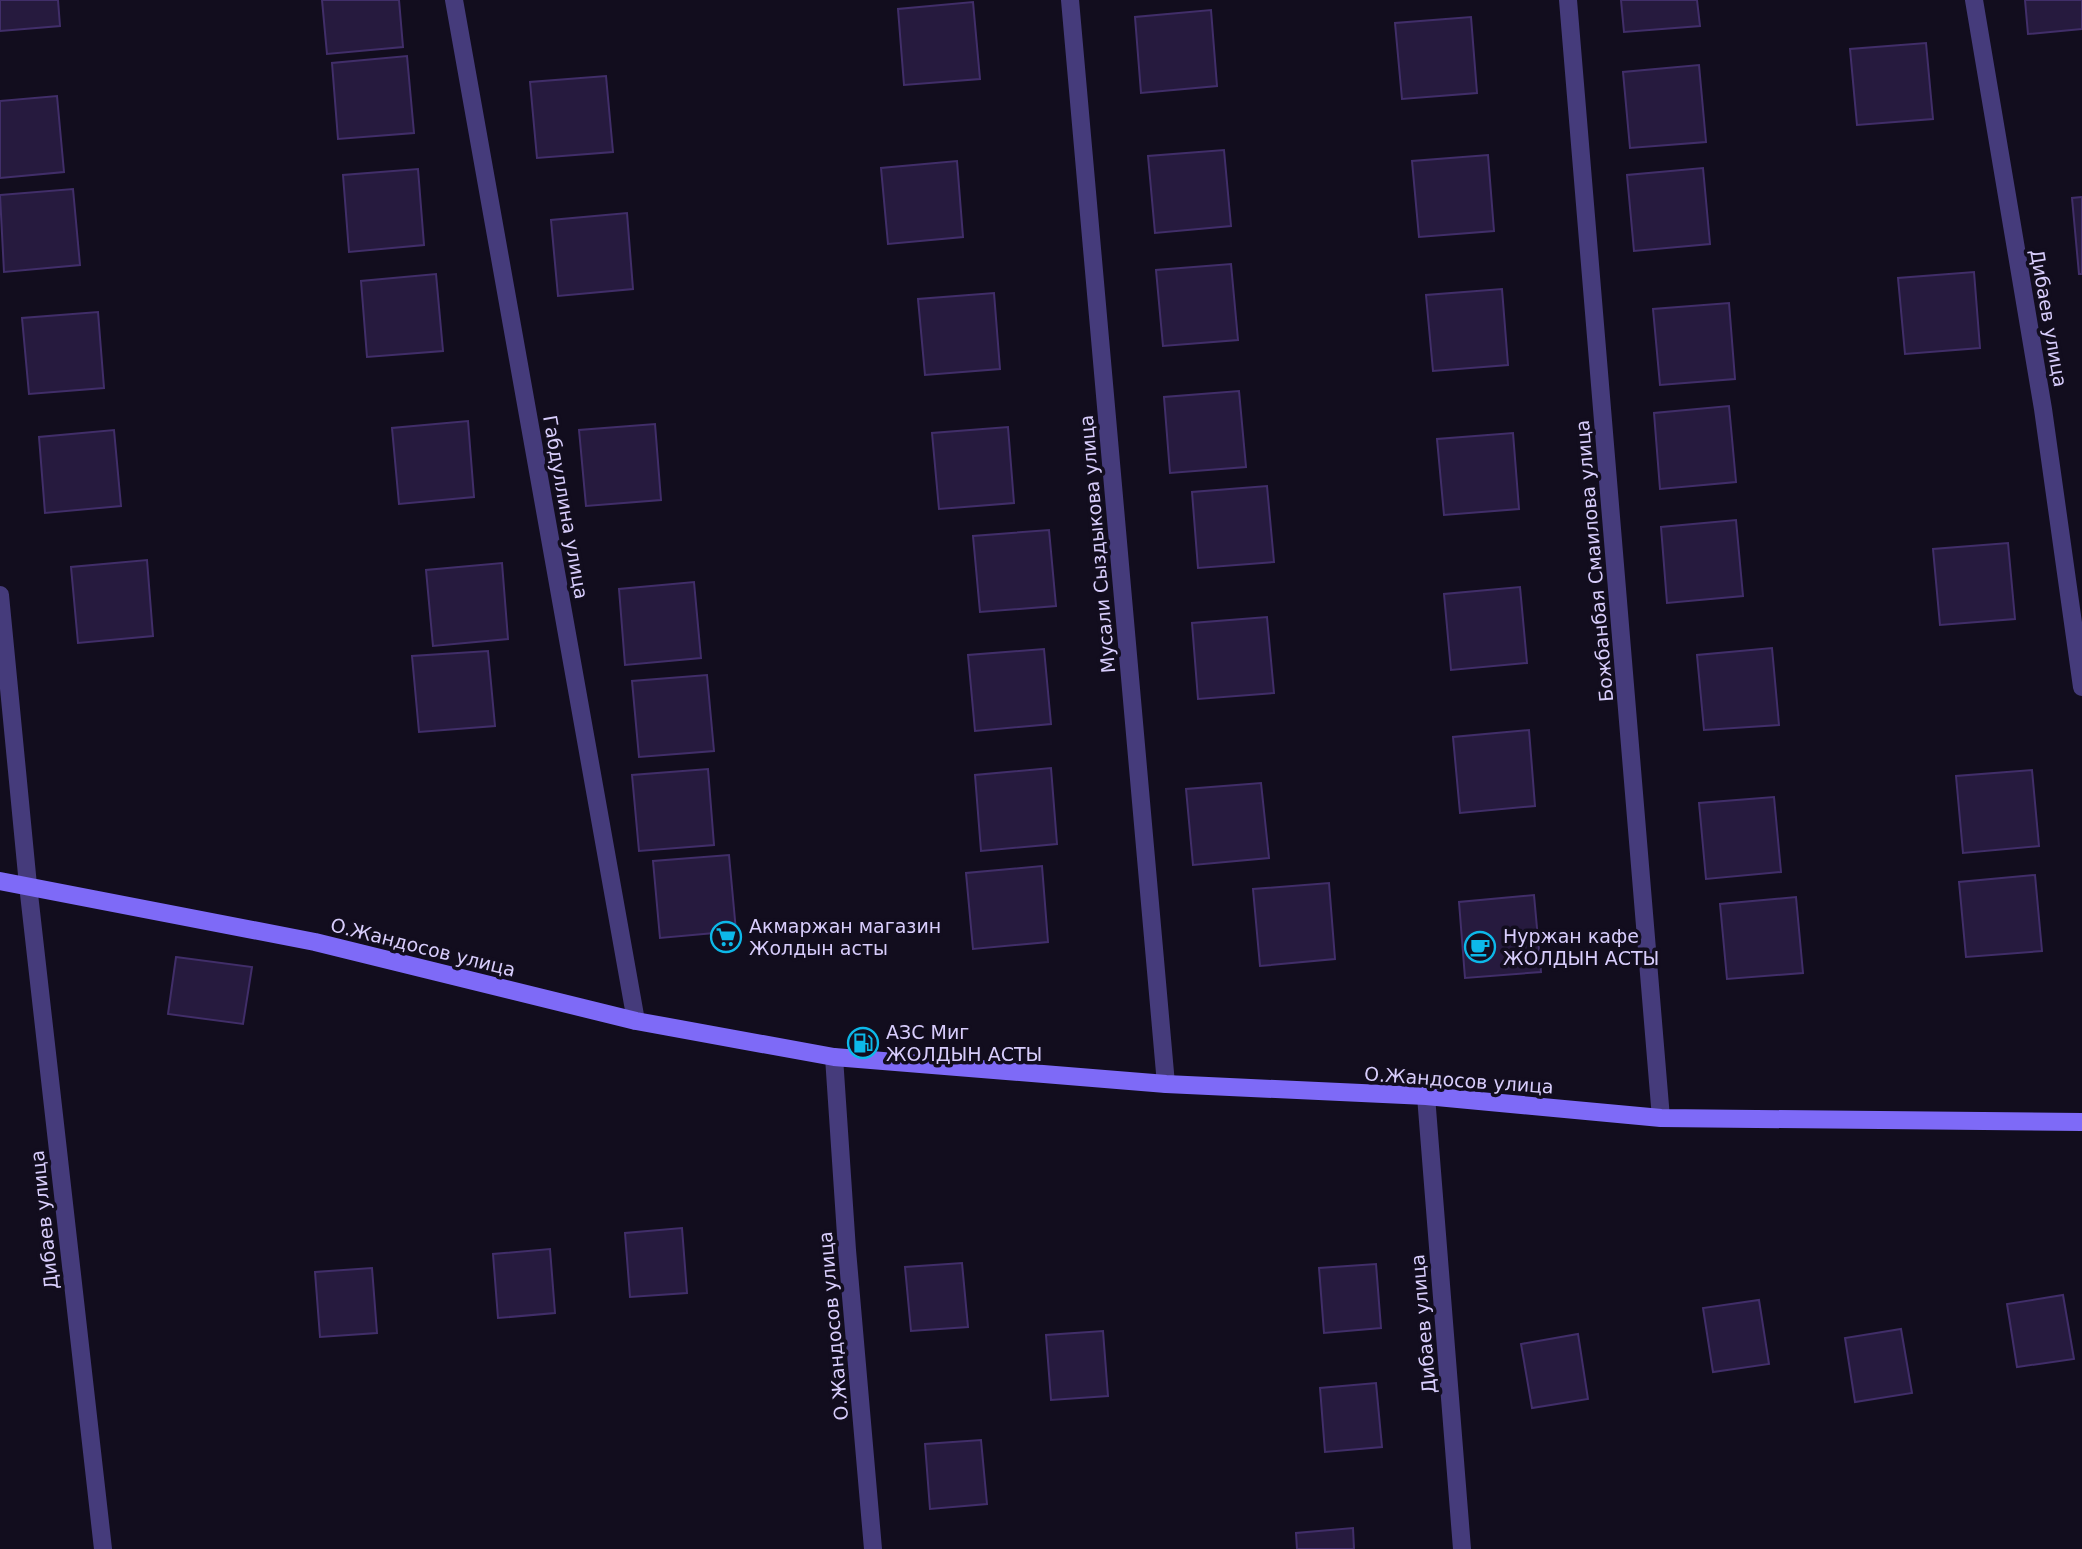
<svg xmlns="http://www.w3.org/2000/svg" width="2082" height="1549" viewBox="0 0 2082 1549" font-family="'DejaVu Sans',sans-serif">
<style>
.building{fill:#261a3e;stroke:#412e69;stroke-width:2}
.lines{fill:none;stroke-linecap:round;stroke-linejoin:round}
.street{stroke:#453b7b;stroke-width:18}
.secondary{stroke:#7e6af7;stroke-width:18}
.labels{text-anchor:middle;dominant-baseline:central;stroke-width:7;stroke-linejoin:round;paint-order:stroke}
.street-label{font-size:19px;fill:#d8cdfc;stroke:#120d1e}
.poi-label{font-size:19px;fill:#d8cdfc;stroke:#120d1e;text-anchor:start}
</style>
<rect width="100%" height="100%" fill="#120d1e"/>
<path class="building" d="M0,0h58l2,26 -60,5z
M322,0h77l4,47 -76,7z
M1621,0h76l3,26 -76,6z
M2025,0h57v29l-54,5z
M973,2l7,77 -76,6 -6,-76z
M1211,10l6,76 -76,7 -6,-76z
M1471,17l6,76 -75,6 -7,-76z
M1926,43l7,76 -76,6 -7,-76z
M407,56l7,77 -76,6 -6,-76z
M1699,65l7,77 -76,6 -7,-76z
M606,76l7,76 -76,6 -7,-76z
M57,96l7,76 -64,6v-77z
M1224,150l7,76 -76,7 -7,-77z
M1488,155l6,76 -75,6 -7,-76z
M957,161l6,76 -75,7 -7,-76z
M1703,168l7,76 -76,7 -7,-76z
M418,169l6,76 -75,7 -6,-77z
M73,189l7,76 -76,7 -4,-77z
M2082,197v77h-3l-7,-76z
M627,213l6,76 -75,7 -7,-76z
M1231,264l7,76 -75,6 -7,-76z
M1974,272l6,76 -75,6 -7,-76z
M436,274l7,77 -76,6 -6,-76z
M1502,289l6,76 -75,6 -7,-76z
M994,293l6,76 -75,6 -7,-76z
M1729,303l6,76 -75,6 -7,-76z
M98,312l6,76 -75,6 -7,-76z
M1239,391l7,76 -76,6 -6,-76z
M1729,406l7,76 -76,7 -6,-76z
M468,421l6,76 -75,7 -7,-76z
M655,424l6,76 -75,6 -7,-76z
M1008,427l6,76 -75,6 -7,-76z
M114,430l7,76 -76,7 -6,-76z
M1513,433l6,76 -75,6 -7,-76z
M1267,486l7,76 -76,6 -6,-76z
M1736,520l7,76 -76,7 -6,-76z
M1049,530l7,76 -76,6 -7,-76z
M2008,543l7,76 -75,6 -7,-76z
M147,560l6,76 -75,7 -7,-76z
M502,563l6,76 -75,7 -7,-76z
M694,582l7,76 -76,7 -6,-76z
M1520,587l7,76 -76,7 -7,-76z
M1267,617l7,76 -76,6 -6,-76z
M1772,648l7,77 -75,5 -7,-75z
M1044,649l7,75 -76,7 -7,-76z
M488,651l7,75 -76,6 -7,-76z
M707,675l7,76 -75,6 -7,-76z
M1529,730l6,76 -75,7 -7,-76z
M1051,768l6,76 -76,7 -6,-76z
M708,769l6,76 -75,6 -7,-76z
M2032,770l7,76 -76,7 -7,-77z
M1261,783l8,75 -76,7 -7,-76z
M1774,797l7,75 -75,7 -7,-76z
M729,855l7,76 -76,7 -7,-77z
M1042,866l6,76 -75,7 -7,-76z
M2035,875l7,76 -76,6 -7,-75z
M1329,883l6,76 -75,7 -7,-77z
M1534,895l7,77 -76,6 -6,-76z
M1796,897l7,76 -76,6 -7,-75z
M176,957l76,10 -9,57 -75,-10z
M682,1228l5,65 -57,4 -5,-64z
M550,1249l5,64 -57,5 -5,-64z
M962,1263l6,64 -57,4 -6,-64z
M1376,1264l5,64 -57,5 -5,-65z
M372,1268l5,65 -57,4 -5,-65z
M2063,1295l11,64 -57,8 -10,-63z
M1759,1300l10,64 -56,8 -10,-64z
M1901,1329l11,64 -57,9 -10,-64z
M1103,1331l5,65 -57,4 -5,-65z
M1578,1334l10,65 -56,9 -11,-64z
M1376,1383l6,64 -57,5 -5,-64z
M981,1440l6,64 -57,5 -5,-65z
M1353,1528l1,21h-57l-1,-16z"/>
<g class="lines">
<path class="street" d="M454,0l182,1021
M1070,0l96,1084
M1568,0l93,1118
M1974,0l69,409 39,278
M0,595l28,290 75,664
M834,1057l13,193 26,299
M1426,1096l36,453"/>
<path class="secondary" d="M0,881l315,61 321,79 198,36 332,27 260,12 235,22 421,4"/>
</g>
<defs>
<g id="supermarket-ring" transform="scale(1.575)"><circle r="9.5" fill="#120d1e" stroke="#0db8e9" stroke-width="1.5"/><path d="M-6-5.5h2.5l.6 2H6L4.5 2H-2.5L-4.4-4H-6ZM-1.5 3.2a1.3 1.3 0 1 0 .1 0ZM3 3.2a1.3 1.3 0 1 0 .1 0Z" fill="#0db8e9"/></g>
<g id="cafe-ring" transform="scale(1.575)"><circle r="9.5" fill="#120d1e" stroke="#0db8e9" stroke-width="1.5"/><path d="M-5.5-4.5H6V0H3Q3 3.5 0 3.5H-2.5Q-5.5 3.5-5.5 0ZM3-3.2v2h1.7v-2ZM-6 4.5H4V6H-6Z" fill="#0db8e9"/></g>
<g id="fuel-ring" transform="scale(1.575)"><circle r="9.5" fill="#120d1e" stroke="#0db8e9" stroke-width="1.5"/><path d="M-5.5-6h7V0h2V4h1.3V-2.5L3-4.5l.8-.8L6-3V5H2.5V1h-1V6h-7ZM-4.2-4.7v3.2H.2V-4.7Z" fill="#0db8e9"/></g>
</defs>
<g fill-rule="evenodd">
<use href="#supermarket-ring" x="726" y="937"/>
<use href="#cafe-ring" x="1480" y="947"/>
<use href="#fuel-ring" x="863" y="1043"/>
</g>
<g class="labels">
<g class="street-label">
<text transform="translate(2049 318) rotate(80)">Дибаев улица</text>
<text transform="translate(566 507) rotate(80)">Габдуллина улица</text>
<text transform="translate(1097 544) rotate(-95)">Мусали Сыздыкова улица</text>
<text transform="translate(1594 561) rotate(-95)">Божбанбая Смаилова улица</text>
<text transform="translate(423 947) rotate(14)">О.Жандосов улица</text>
<text transform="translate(1459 1080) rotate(4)">О.Жандосов улица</text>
<text transform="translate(44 1220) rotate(-96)">Дибаев улица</text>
<text transform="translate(1423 1324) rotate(-95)">Дибаев улица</text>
<text transform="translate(833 1326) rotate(-95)">О.Жандосов улица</text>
</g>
<g class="poi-label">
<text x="749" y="926">Акмаржан магазин<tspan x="749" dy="22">Жолдын асты</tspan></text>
<text x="1503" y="936">Нуржан кафе<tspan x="1503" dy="22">ЖОЛДЫН АСТЫ</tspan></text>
<text x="886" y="1032">АЗС Миг<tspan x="886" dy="22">ЖОЛДЫН АСТЫ</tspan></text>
</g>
</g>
</svg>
